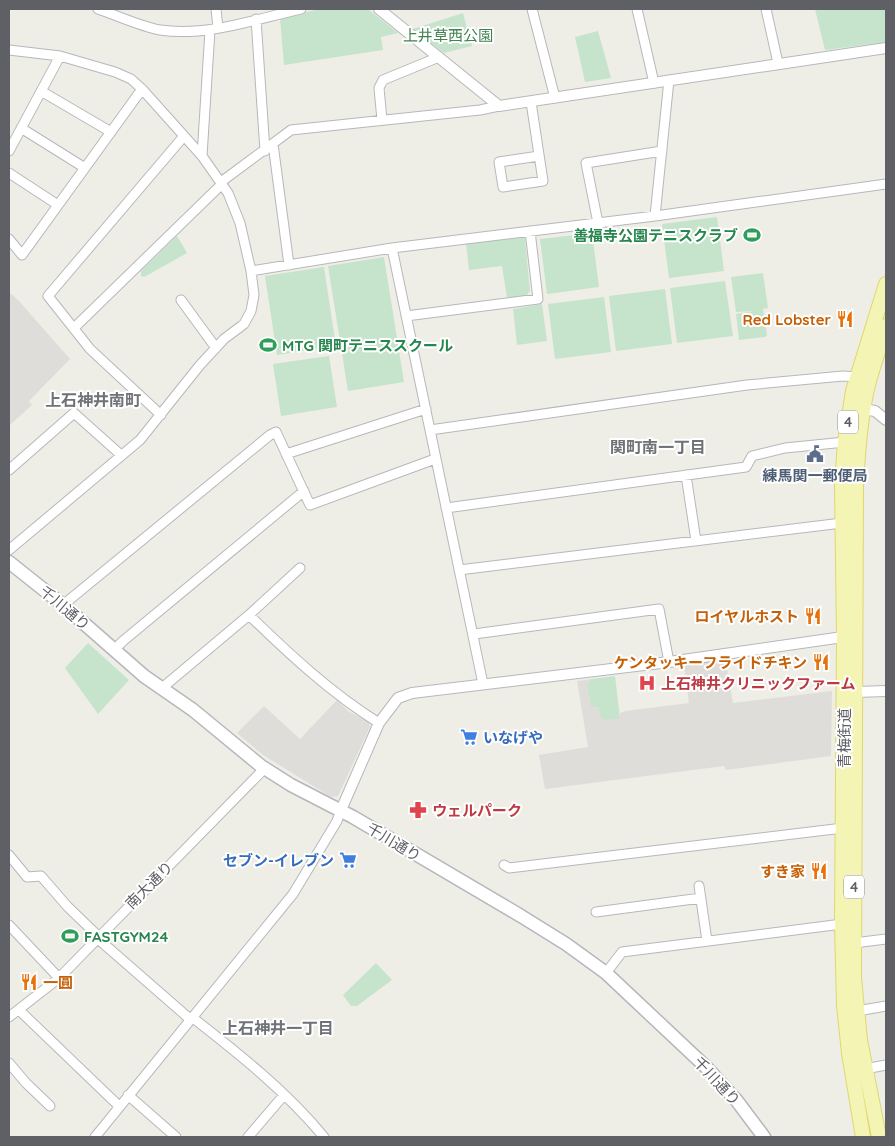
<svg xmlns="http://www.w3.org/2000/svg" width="895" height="1146" viewBox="0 0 895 1146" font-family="Quicksand,'Noto Sans JP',sans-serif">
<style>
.industrial{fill:#deddd9}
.green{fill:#c6e3cc}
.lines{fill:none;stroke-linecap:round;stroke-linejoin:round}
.minor-casing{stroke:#b7b7bc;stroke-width:11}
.tertiary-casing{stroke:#b7b7bc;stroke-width:12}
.secondary-casing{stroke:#b5b7bc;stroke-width:15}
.primary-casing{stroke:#e1d66e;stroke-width:16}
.minor{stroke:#fff;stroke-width:9}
.tertiary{stroke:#fff;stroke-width:10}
.secondary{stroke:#fff;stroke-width:12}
.primary{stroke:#f4f5b5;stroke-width:14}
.labels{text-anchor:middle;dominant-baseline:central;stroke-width:4;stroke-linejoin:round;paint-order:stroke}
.shield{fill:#fff;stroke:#8e9093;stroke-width:1}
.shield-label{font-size:14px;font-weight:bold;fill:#5e6065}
.park-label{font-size:15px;fill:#418250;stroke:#fff}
.leisure-label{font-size:15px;font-weight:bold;fill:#27864d;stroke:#fff;text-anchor:start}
.food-label{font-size:15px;font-weight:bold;fill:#c56008;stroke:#fff;text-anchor:end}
.service-label{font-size:15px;font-weight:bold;fill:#4e5e75;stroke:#fff}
.street-label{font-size:15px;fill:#5e6065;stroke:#fff}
.health-label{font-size:15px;font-weight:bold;fill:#be3a42;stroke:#fff;text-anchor:start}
.shop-label{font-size:15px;font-weight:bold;fill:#366cbe;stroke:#fff;text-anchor:start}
.neighbourhood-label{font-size:16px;font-weight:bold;fill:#6f7277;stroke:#fff}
</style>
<rect width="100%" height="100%" fill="#eeeee7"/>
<path class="industrial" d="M9,292l9,8 52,59 -41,42 3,4 -23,21z
M725,658l8,45 99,-12 -1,65 -105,14 -2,-4 -179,23 -6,-34 49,-8 -11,-66 14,-2 -4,5 4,24 8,-1 21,11v-5l6,-2 63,-8 -5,-38z
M337,700l11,11 21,11 1,5 -32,69 -7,1 -68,-42 -26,-22 27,-27 36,33z"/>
<path class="green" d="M320,9h48l30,24 -17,4 2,13 -99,15 -4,-47z
M815,9h71v33l-61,8z
M463,13l9,33 -28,7 -31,-24z
M598,31l13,47 -26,4 -10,-45z
M717,217l7,54 -55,7 -7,-54z
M592,233l7,54 -52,7 -7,-55z
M177,236l10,17 -43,24 -3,-1v-5z
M522,236l3,3 5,52 -4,5 -19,2 -5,-32 -33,4 -3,-27z
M384,257l20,125 -56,9 -20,-125z
M324,267l12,79 -59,9 -12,-79z
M763,273l5,35 -5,1 4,26 -2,2 -26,3 -3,-26 18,-3 -18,1 -5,-35z
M725,281l8,55 -56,7 -7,-55z
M665,289l7,55 -56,7 -7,-55z
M604,297l7,55 -56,7 -7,-55z
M542,304l5,37 -30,4 -4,-36z
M329,356l8,51 -56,9 -8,-52z
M88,643l41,37 -31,34 -33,-46z
M615,676l5,42 -15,2 -5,-4 -1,-9 -8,1 -4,-24 4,-5z
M376,963l16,17 -35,26h-6l-8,-11z"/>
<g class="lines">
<g class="minor-casing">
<path id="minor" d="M98,9c18,6 44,18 62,21 47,7 96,-11 141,-21
M216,9l2,19
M532,9l23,89
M637,9l17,74
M766,9l12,54
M256,19l9,132
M9,50l51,6 55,16 16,7 11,10 60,67 26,37 12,30 11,48 3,24 -3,16 -7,13 -20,15 -24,26 -60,75 -131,110
M41,91l70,41
M531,102l12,79 -40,6 -4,-25 40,-6
M382,120l-3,-32 4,-8 56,-23
M21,128l64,40
M273,144l16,121
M9,151l51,-95
M202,156l8,-126
M9,173l49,32
M221,182l70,-52 189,-20 19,-4
M655,216l14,-136
M598,223l-12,-60 76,-12
M9,239l13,16 120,-166
M392,248l91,436
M251,271l141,-23 263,-32 231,-32
M181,300l35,48
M406,316l132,-17 -8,-68
M74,328l148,-144
M161,415l-71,-66 -42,-53 136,-160
M430,430l317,-45 96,-9 15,1
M286,454l140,-45
M9,470l65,-57 47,42
M686,475l10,66
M446,508l300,-41 6,-11 33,-8 60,-6
M459,570l383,-47
M63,605l207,-170 6,-3 34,73 125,-46
M249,615c40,39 82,78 130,108
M474,634l185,-25 10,53
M114,650l9,-9 181,-150
M162,688l87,-73 51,-47
M9,855l18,22 14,-1 26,30 31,30
M504,865l5,3 334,-40
M699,886l8,55
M596,912l105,-14
M9,925l50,53
M97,938l94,82
M854,943l32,-4
M606,973l16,-21 220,-28
M19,1010l100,96
M857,1011l29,-5
M9,1017l50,-39 206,-210
M193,1018c46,36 93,73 131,119
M9,1063l17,20 24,23
M865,1069l21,-4
M128,1095l48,42
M95,1137l198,-243 44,-73 4,-11
M248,1137l36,-42"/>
</g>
<g class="tertiary-casing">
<path id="tertiary" d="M379,9l120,97 387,-58
M858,408l17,3 11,9
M856,692l30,-1
M341,810l38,-87 19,-25 14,-5 257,-31 181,-26"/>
</g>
<g class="secondary-casing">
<path id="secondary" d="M9,562l54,43 81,71 49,34 68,56 30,19 62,32 168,99 45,28 40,29 100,94 31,34 27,36"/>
</g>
<g class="primary-casing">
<path id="primary" d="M863,1137l-14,-84 -5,-48 -2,-81 2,-287 -2,-153 3,-42 8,-51 33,-107
M879,1137l-19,-97 -6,-62 2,-493c2,-32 4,-64 11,-96 5,-21 13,-42 19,-63"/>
</g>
<use href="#minor" class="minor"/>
<use href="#tertiary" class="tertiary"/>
<use href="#secondary" class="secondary"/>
<use href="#primary" class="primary"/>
</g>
<defs>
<g id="stadium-bare" transform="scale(1.35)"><path d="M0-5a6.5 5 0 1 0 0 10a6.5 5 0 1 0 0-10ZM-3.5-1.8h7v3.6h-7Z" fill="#2e9e5b" stroke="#fff" stroke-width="2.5" paint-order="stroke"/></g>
<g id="restaurant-bare" transform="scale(1.35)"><path d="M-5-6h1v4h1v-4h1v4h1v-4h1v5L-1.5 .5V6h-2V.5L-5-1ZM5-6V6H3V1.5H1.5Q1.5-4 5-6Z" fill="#e8710a" stroke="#fff" stroke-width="2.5" paint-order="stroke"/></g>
<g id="civic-bare" transform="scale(1.35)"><path d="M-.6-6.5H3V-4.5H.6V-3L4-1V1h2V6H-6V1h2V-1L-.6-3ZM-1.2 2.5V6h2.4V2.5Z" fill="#5c6f8a" stroke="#fff" stroke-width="2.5" paint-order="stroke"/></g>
<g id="hospital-bare" transform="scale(1.35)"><path d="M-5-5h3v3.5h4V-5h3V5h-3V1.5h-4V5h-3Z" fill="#e0444e" stroke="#fff" stroke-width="2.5" paint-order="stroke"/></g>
<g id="supermarket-bare" transform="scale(1.35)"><path d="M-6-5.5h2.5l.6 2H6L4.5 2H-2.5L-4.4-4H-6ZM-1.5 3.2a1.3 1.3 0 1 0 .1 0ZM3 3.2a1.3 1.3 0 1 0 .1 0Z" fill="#3f7fe0" stroke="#fff" stroke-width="2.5" paint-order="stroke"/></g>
<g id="pharmacy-bare" transform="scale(1.35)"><path d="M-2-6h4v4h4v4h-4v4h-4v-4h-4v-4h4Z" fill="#e0444e" stroke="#fff" stroke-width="2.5" paint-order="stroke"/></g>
</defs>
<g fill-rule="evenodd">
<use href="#stadium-bare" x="752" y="235"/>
<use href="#restaurant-bare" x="845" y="319"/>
<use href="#stadium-bare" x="268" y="345"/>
<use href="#civic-bare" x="815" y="454"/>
<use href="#restaurant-bare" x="813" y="616"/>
<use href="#restaurant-bare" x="821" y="662"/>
<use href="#hospital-bare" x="647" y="683"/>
<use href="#supermarket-bare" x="469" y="737"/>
<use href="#pharmacy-bare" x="418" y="810"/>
<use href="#supermarket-bare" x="348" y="860"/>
<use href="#restaurant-bare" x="819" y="871"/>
<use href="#stadium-bare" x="70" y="936"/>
<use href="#restaurant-bare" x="29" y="982"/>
</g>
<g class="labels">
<g class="shield">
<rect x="838" y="410.5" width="20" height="23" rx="4"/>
<rect x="844" y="875.5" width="20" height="23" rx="4"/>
</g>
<g class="shield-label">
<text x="848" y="422">4</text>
<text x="854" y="887">4</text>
</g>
<g class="park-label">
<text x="448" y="35">上井草西公園</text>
</g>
<g class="leisure-label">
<text x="738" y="235" text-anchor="end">善福寺公園テニスクラブ</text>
<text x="282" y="345">MTG 関町テニススクール</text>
<text x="84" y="936">FASTGYM24</text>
</g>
<g class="food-label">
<text x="831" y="319">Red Lobster</text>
<text x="799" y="616">ロイヤルホスト</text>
<text x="807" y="662">ケンタッキーフライドチキン</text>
<text x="805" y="871">すき家</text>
<text x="43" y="982" text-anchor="start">一圓</text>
</g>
<g class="service-label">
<text x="815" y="475">練馬関一郵便局</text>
</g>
<g class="street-label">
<text transform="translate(65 608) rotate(40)">千川通り</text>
<text transform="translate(844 738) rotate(-90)">青梅街道</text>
<text transform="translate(394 842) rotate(31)">千川通り</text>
<text transform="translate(149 885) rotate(-45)">南大通り</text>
<text transform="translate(717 1081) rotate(47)">千川通り</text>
</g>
<g class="health-label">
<text x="661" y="683">上石神井クリニックファーム</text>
<text x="432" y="810">ウェルパーク</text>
</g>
<g class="shop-label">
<text x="483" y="737">いなげや</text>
<text x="334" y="860" text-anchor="end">セブン-イレブン</text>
</g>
<g class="neighbourhood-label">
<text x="93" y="400">上石神井南町</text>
<text x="658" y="447">関町南一丁目</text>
<text x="278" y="1028">上石神井一丁目</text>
</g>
</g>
<rect width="895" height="1146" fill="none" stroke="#5e6065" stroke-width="20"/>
</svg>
